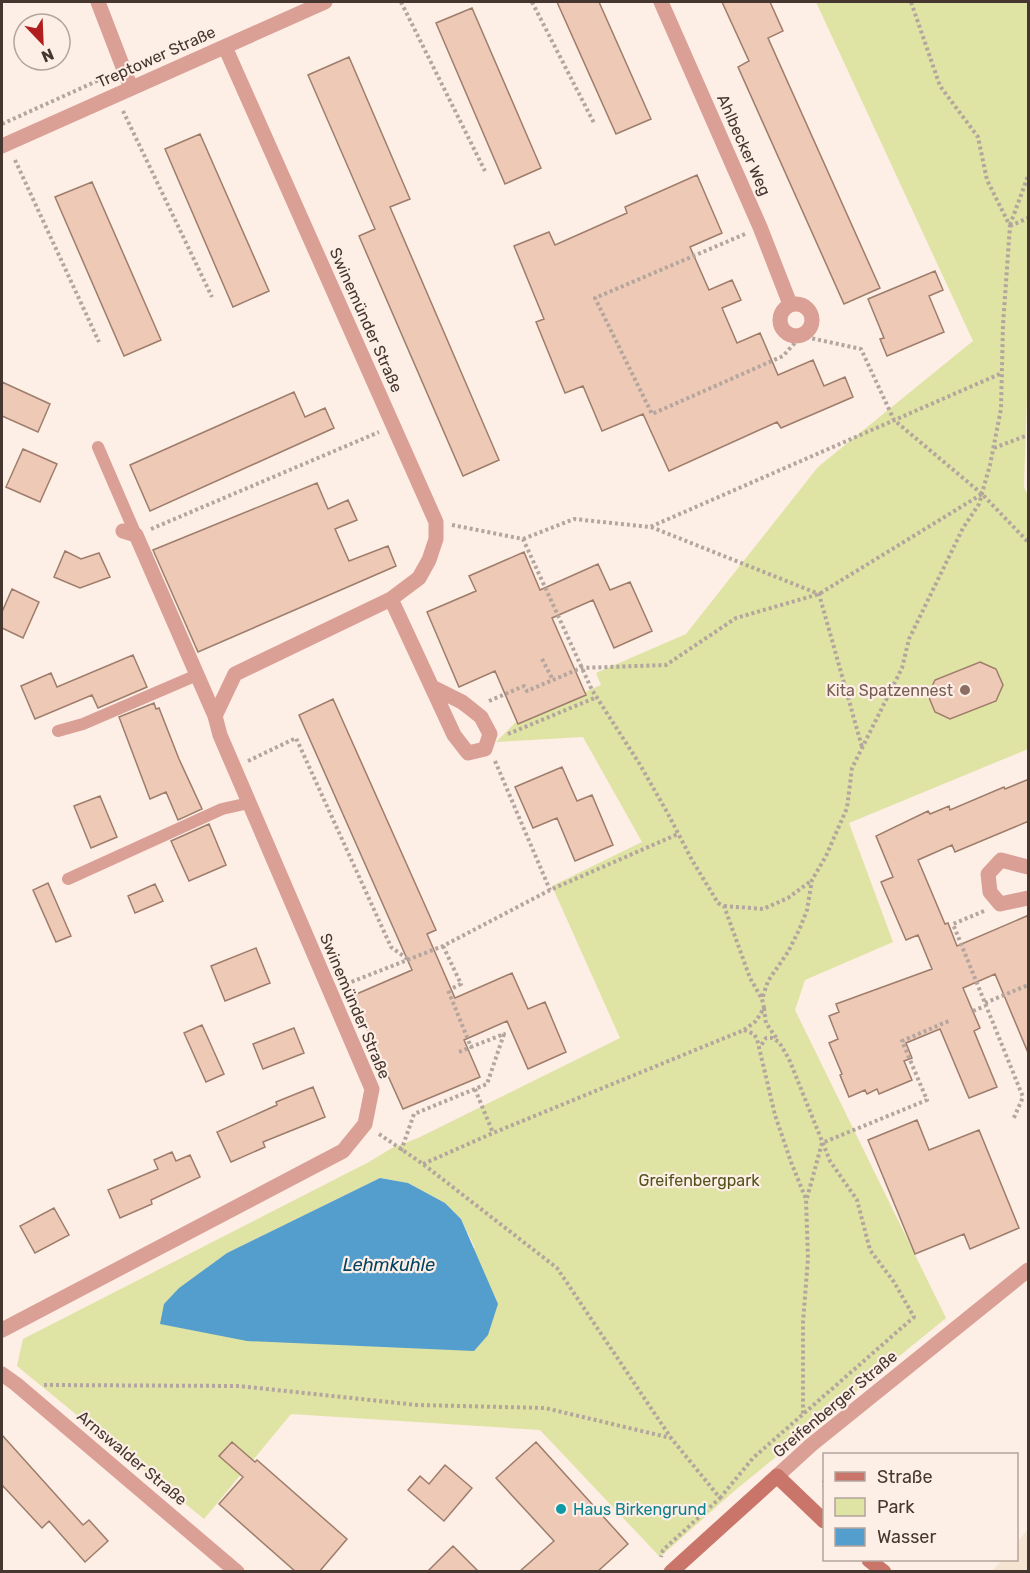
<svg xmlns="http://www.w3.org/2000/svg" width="1030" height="1573" viewBox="0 0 1030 1573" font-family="Rubik,sans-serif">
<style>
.education{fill:#f5e4d2}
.green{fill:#dfe3a3;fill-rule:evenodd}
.water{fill:#539ecc}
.building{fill:#edc9b6;stroke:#9e7d6b;stroke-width:1.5}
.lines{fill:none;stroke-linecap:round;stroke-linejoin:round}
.path{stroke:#b4a69e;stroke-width:4;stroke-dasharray:3 3;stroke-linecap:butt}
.lane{stroke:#da9f95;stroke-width:12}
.street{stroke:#da9f95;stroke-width:15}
.secondary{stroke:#ca7569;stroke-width:15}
.education-dot{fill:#8d6e63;stroke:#fdeee6;stroke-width:2}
.culture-dot{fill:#0f9aa8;stroke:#fdeee6;stroke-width:2}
.labels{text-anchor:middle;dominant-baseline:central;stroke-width:4.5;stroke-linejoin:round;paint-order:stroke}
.street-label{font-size:16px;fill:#45372f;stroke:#fdeee6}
.education-label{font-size:16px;fill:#785e54;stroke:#fdeee6;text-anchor:end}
.park-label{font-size:16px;fill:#53541b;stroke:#fdeee6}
.culture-label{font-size:16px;fill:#0d838f;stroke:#fdeee6;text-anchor:start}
.water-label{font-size:18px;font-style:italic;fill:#004261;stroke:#fdeee6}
</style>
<rect width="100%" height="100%" fill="#fdeee6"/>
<path class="education" d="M1028,1529v42h-36l10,-11h14l1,-17z"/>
<path class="green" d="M816,2h212v360l-4,125 4,9v253l-179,74 44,119 -88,38 -10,30 151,308 -213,174 -73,65 -120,-127 -249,-16 -87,105 -187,-153 6,-27 346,-177 23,-14 26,-10 202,-100 -68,-152 90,-44 -59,-105 -87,5 20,-20 85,-37 -5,-12 90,-39 132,-167 155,-126zM380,1178l28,5 37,20 16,16 14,29 -289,80 -25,-4 18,-36 48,-35z"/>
<path class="water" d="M380,1178l28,5 37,20 16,16 37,85 -10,31 -14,16 -227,-10 -87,-17 4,-20 15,-16 48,-35z"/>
<path class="building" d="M557,2h42l52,117 -35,15z
M722,2h48l13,29 -15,7 112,250 -36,16 -106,-237 11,-6z
M472,8l69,160 -36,16 -69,-161z
M349,57l61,142 -20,8 109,253 -36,16 -104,-240 16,-7 -67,-154z
M200,134l69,157 -36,16 -68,-158z
M697,175l25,58 -32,14 19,43 23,-10 9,20 -19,8 15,35 23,-10 18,42 35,-15 11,26 21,-9 8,20 -72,31 -4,-6 -108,49 -26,-57 -41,17 -19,-45 -18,7 -29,-71 8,-3 -30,-73 35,-14 6,13 72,-32 -2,-6z
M92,182l69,158 -37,16 -69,-159z
M935,271l8,19 -14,6 15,36 -57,24 -7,-17 4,-1 -16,-39z
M2,382l48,22 -12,28 -36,-16z
M294,392l11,25 20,-9 9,20 -184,83 -20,-46z
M23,449l34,15 -17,38 -34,-15z
M317,483l11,26 20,-9 9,20 -22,9 14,32 39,-15 8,20 -198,86 -45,-102z
M65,551l16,8 18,-6 11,24 -30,11 -26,-11z
M524,552l16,38 58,-26 12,26 20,-8 22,49 -38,17 -21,-48 -41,18 34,77 -68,29 -23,-53 -36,16 -32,-75 49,-21 -7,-15z
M12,589l27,13 -16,36 -21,-10v-16z
M133,655l14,32 -49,21 -6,-13 -57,24 -14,-33 30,-13 6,14z
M980,662l16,7 7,16 -7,16 -46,18 -15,-7 -7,-17 7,-15z
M333,699l103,231 -9,4 28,64 57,-25 16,36 17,-7 21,50 -38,17 -21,-48 -43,19 16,37 -77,32 -51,-113 60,-26 -113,-255z
M154,703l2,6 3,-1 20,51 23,50 -24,11 -12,-28 -16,7 -31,-82z
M562,767l15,34 15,-6 21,50 -38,16 -18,-43 -24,10 -18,-41z
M1029,779v42l-74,31 -3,-7 -34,15 27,64 3,-1 9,23 72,-31v140l-34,-81 -32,14 17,40 -6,3 23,56 -28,11 -29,-69 -34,14 6,15 -8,3 8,19 -33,14 -2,-5 -10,5 -2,-4 -16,7 -9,-22 2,-1 -13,-31 9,-4 -9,-23 10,-4 -3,-8 96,-35 -14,-34 -12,5 -25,-58 12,-5 -17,-41 52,-25 2,3 19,-8 1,4 54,-23 1,2z
M100,796l17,41 -26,11 -17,-42z
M209,824l17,41 -37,16 -18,-40z
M48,883l23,53 -15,6 -23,-52z
M155,884l8,17 -28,12 -7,-17z
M256,948l14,35 -45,18 -14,-35z
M202,1025l22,49 -18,8 -22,-49z
M294,1028l10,25 -41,16 -10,-25z
M313,1087l12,30 -62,25 2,5 -34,15 -14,-30 60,-27 -1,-3z
M917,1120l12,30 50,-20 40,98 -49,21 -6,-15 -49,20 -47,-114z
M172,1152l4,9 14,-6 10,22 -49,23 1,4 -32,14 -12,-28 50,-21 -4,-9z
M54,1208l15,27 -34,18 -15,-27z
M2,1435l81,90 6,-5 19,21 -23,21 -36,-41 -7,7 -40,-43z
M232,1442l23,20 2,-2 90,79 -28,33h-23l-77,-68 24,-27 -24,-21z
M536,1442l92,102 -31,28h-78l35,-31 -58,-63z
M445,1465l27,23 -28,33 -36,-31 12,-14 9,8z
M453,1546l26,26h-52z"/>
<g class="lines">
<path class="path" d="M401,2l84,169
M532,2l62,121
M123,111l89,186
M2,124l106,-48
M15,160l84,182
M1010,225l18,-49
M1010,226l18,-8
M745,234l-150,64 57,116 131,-58 18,-20 60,13 33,71 88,74
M994,448l34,-13
M452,525l71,14 69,151 47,73 28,49 25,48 26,43 6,3 26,72 12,21
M651,527l168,67 43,153
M151,529l228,-97
M523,539l51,-20 76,8 352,-154
M542,659l11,21
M489,701l35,-15 3,5 54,-23 85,-3 70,-47 83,-24 163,-100 46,48
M508,734l89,-37
M248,761l48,-23 95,209 18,13
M495,761l55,129
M724,906l39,3 25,-11 23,-17
M984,911l-31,13 70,173 -10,23
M443,946l18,38 -8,4
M346,984l97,-38 107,-56 128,-56
M985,1003l43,-18
M764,1008l2,15 11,16
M973,1011l12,-5
M744,1030l10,4 3,5 18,76 16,47 15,37 2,59 -5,64v92
M459,1052l12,-5
M475,1089l18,44
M379,1134l44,30 134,104 114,170 49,60 -57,52 -2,7
M401,1151l13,-37 73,-30 17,-50 -33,13 -23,-57
M423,1164l70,-31 251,-103 12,-9 8,-13 -2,-9 6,-18 20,-29 12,-24 7,-18 5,-30 14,-24 21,-48 5,-40 50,-100 7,-29 54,-111 16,-24 11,-39 11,-56 2,-84 7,-99 -23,-46 -9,-43 -38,-51 -29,-84
M807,1198l15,-55 105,-43 -25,-59 49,-21
M44,1385l195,1 178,19 128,3 126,30
M824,1480v7
M720,1498l33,-40 161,-141 -20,-35 -24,-32 -13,-50 -27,-39 -41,-102 -10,-17 -7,-4h-6l-6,9"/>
<path class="lane" d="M98,447l38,88
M58,731l25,-7 114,-49
M68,879l154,-70 27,-6"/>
<path class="street" d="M98,2l33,86
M661,2l99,225 30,77
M2,146l323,-144
M780 320a16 16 0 1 1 32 0a16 16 0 1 1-32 0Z
M123,531l13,4 79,181
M391,599l63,136 14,18 17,-4 5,-15 -9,-17 -10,-8 -9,-7 -30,-15
M1028,867l-27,-7 -13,14 2,18 10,12 28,-6
M2,1330l341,-179 22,-27 7,-35 -152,-354 -5,-19 20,-42 156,-75 28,-21 10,-18 7,-21v-17l-211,-475
M2,1374l14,10 221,188
M777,1476l34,-31 217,-175"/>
<path class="secondary" d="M869,1560l15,12
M671,1572l106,-96 47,45"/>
</g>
<circle class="education-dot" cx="965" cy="690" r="6"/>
<circle class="culture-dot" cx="561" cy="1509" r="6"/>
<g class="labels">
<g class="street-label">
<text transform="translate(156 57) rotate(-24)">Treptower Straße</text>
<text transform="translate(744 145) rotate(66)">Ahlbecker Weg</text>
<text transform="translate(366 320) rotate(66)">Swinemünder Straße</text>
<text transform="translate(355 1006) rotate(67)">Swinemünder Straße</text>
<text transform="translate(835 1404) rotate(-40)">Greifenberger Straße</text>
<text transform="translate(132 1458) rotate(40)">Arnswalder Straße</text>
</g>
<g class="education-label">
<text x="953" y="690">Kita Spatzennest</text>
</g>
<g class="park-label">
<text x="699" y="1180">Greifenbergpark</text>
</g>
<g class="culture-label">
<text x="573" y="1509">Haus Birkengrund</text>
</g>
<g class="water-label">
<text x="389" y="1265">Lehmkuhle</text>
</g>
</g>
<rect width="1030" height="1573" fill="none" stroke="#45372f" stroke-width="6"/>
<rect x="823" y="1453" width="195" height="108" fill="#fdeee6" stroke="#b3a59d" stroke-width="1.5"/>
<rect x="835" y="1472" width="30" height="9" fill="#ca7569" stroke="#b3a59d" stroke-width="1.5"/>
<text x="877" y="1483" font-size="18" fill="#45372f">Straße</text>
<rect x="835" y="1498" width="30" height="18" fill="#dfe3a3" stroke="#b3a59d" stroke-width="1.5"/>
<text x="877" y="1513" font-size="18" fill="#45372f">Park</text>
<rect x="835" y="1528" width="30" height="18" fill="#539ecc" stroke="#b3a59d" stroke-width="1.5"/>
<text x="877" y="1543" font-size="18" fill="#45372f">Wasser</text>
<g transform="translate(42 42) rotate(157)"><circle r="28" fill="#fdeee6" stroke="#b3a59d" stroke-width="1.5"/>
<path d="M0-4.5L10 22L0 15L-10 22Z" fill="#b01f1d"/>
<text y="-9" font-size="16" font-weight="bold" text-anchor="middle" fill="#45372f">N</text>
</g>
</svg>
